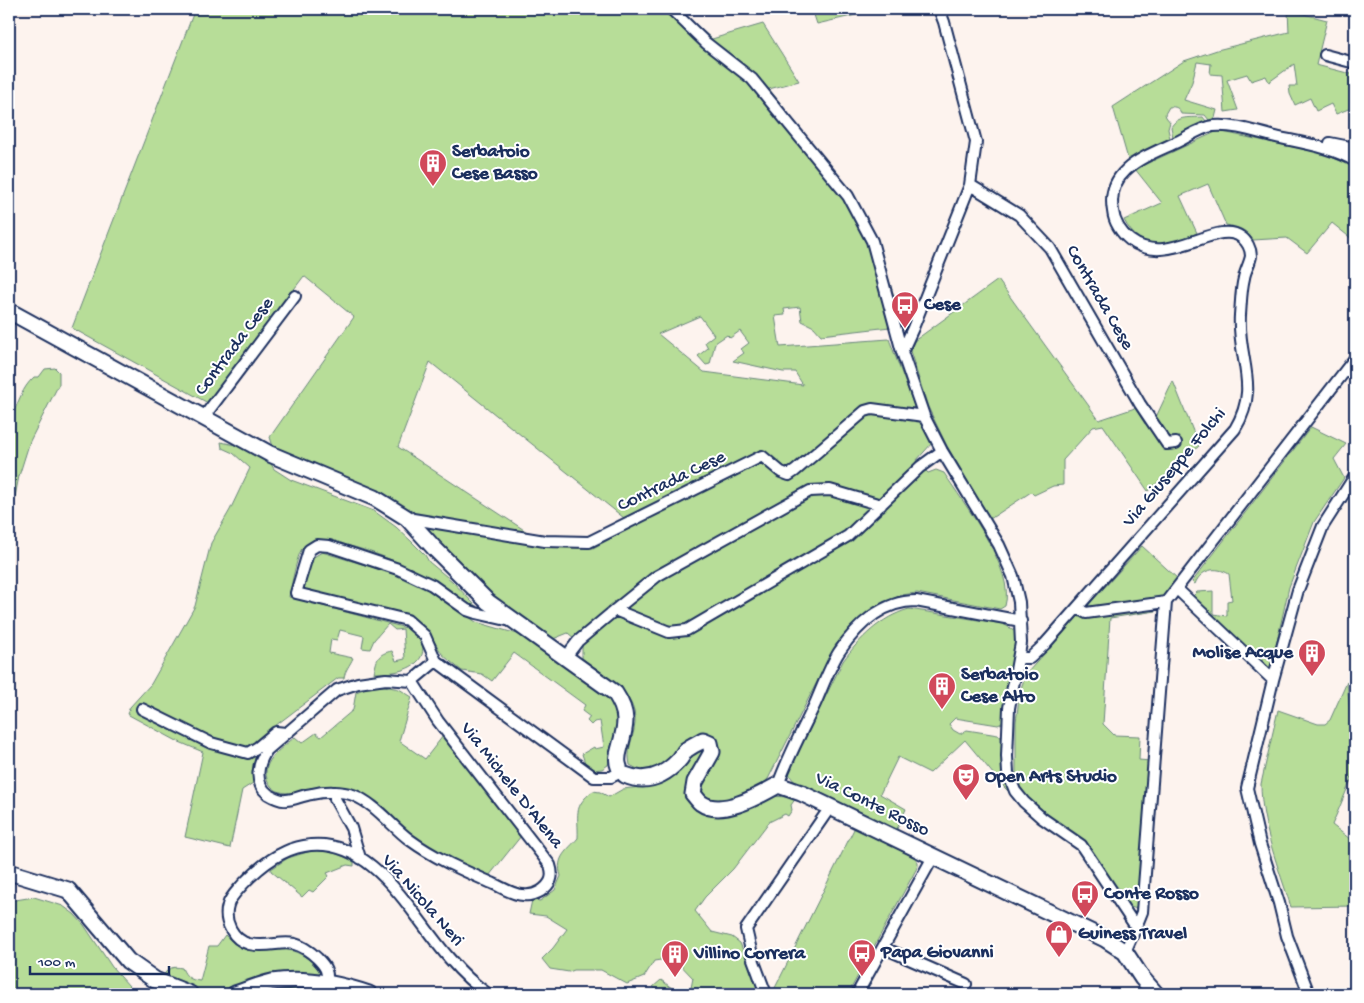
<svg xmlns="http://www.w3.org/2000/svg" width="1364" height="1003" viewBox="0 0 1364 1003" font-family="'Gochi Hand',sans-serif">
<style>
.green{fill:#b7dd98;stroke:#69867b;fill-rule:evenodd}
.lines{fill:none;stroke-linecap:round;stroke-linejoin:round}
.street-casing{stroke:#1b2f5e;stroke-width:14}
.secondary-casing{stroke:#1b2f5e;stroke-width:19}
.street{stroke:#fff;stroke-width:10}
.secondary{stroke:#fff;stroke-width:15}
.labels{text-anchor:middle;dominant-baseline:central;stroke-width:4;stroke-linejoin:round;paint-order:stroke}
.poi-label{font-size:19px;font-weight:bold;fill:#1b2f5e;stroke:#fff;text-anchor:start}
.street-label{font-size:19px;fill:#1b2f5e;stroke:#fff}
</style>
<rect width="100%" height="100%" fill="#fdf3ee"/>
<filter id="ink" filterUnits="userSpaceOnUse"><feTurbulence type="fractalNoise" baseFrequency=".02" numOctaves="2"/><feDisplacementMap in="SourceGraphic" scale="10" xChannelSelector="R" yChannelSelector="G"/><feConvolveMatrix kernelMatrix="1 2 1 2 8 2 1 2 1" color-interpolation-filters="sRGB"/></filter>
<g filter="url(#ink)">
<path class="green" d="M195,9h483l34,30 51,-15 36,57 -30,8 86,108 21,43 27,84 -13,3 -69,8 -7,-8 -12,-6 -2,-14 -16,2 1,6 -10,1 5,31 109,-8 28,75 -52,-9 -71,61 -8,2 -23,-18 -139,68 -194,-156 -32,85 152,100 43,1 164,-87c13,2 20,17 33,21l76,-65 7,-3 46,7 13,22 -16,18 12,12 8,-3 8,3c20,31 72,97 61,133l-5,3 -83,-16 -16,2 -31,15 -34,34 -68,135c-15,15 -47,30 -67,17l-2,-8 19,-30 -1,-12 -37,3 -20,17 -10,6 -9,-1 -11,-6c-3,-14 1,-22 4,-35 8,-35 -29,-54 -52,-72v-13l-14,-12 -15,6 -53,-37 -78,-76 -148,-76 -4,-13 84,-120 -50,-41 -96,127 -136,-75zM700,316l14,19 -9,7 3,6 -10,8 8,9 4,-1 5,-21 12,-8 3,3 10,-7 9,12 -8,6 3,4 -11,8 50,11h12l8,13 -99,-13 -46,-38z
M812,9h70l-65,15z
M1288,10l39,10 -11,45 39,10v42l-4,-9 -15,6 -5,-10 -15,7 -6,-13 -15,7 -5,-11 -1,-8h8l-3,-22 -25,18 -3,-6 -15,5 -4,-7 -20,6 11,30 -13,2 -3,-37 -12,-1 1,-10 -14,-2 -5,20 -8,18 33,10 -2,8 -6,2 -4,-5 -24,-1c-1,-6 -6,-8 -12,-7l-4,7 1,3 4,5 -2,7 2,9 -42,21 -15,-52 71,-46 33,-11 72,-18z
M1203,117l3,4 -33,16 -2,-10c7,-12 19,-9 32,-10z
M1218,131l103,22 26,10 8,7v67l-2,3 -21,-17 -25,30 -20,-15 -34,2c-7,-11 -15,-13 -27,-15l-18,-41 -28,12 17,37c-29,13 -56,20 -73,-13l38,-17 -27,-34z
M998,280l101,140 36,-12 10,16 11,-7 17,-36 26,65 -51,45 -45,-66 -10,2 -30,33v25l-10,1 -19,9 -3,-3 -41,27 -43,-73 -19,-39 -18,-56 4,-10z
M55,368l4,4v12l-29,57 -11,35 -5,26 -5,6v-92h2c9,-15 10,-27 23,-39h5l6,-8z
M1311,427l35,17 -12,15 10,19 -30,44 -25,65 -19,85 -77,-76 4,-4 16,-1v23l14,2v-15l5,-1 -3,-26c-13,-8 -28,-5 -34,10l-3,-2z
M221,442l24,5 12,6 13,9 4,7 17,11 83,31 22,16 15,14 14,14 4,7 23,19 21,22 4,5c-24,-11 -44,-27 -66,-39 -21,-11 -91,-40 -109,-20 -5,6 -11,38 -13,48l121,32c22,17 14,36 -11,42 -9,2 -16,2 -25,2 3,-14 3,-19 18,-22l4,10 9,-2 -2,-30 -8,1 -7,-6 -14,16 -4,9 -8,-1 2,-12 -24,-6 -3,10 -6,-1 -2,14 24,5c-3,7 -8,12 -9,20h-6l-71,54 -13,14c3,12 -1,24 -1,37l-11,7 -12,58 -45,-11 18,-85 -26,-11 -50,-27 3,-7 21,-23 44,-78 16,-63 19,-33 20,-42 -17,-15 -11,-5z
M1142,546l36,33 -22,32 -46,7 -7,106 11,11 26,1 -1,24 11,1 -13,148 -10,-3 -43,-62 -48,-36 -11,-14 -9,-15v-57l4,-31 6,-17z
M322,552l73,22 34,16 47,32 45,13 91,63 5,10 1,20 -10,37 -6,4 -10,1 -6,-4 -4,-12 12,-7 1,2 9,-2 -4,-26 -6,1 -3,3 -4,-4 3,-4 -8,-6 3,-6 -71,-52 -22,28 -10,-7 -20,-3 -11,-9 -9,-8 -14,-23 -15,-14 -111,-28 10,-31z
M909,609l94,15 13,7 1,10 -13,81 -6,3 -43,-7 -6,6 4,6 7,4 7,-4 31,5 3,2 8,52 -1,2 -4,-4 -39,-47 -35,33 -32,-16 -18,37 26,15 -10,22 -102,-50 -4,-5 -1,-5 54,-110c17,-23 38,-44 66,-52z
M1347,682l8,82 -4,16 -19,45 18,14h5v67l-64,1c-12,-38 -30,-82 -30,-123l17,-74 40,14h7l5,-4z
M384,686l15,3 13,8 -13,44 26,18 18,-23 78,100 -32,40c-30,-14 -57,-26 -83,-46 -18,-15 -32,-34 -54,-41 -10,-3 -24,-3 -34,-1 -17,2 -42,14 -51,-9 -6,-18 16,-32 28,-42l7,6 14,-10 5,4 32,-27 3,-18 12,-5z
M700,750l4,4 -12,49c29,27 43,3 72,-5 10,-3 22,-1 32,0l-5,7 1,5 -4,6 -3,-2 -16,8 -36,47 -28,28 -10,14 17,21 20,5 8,6 20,51h-75l6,-6 2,-10 -19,-20 -20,3 -10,16 -17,7 -26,-14h-27l-5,2 -19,-3 -8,-10 11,-11 14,-19 -21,-13 -17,-2 3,-14 8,1 15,-11 6,-14c-6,-19 6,-25 17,-38 1,-23 -6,-31 15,-47l7,1 9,5 14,-8 27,-3 19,-12 25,-23z
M855,827l60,31 3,4v4l-70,128h-76z
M314,850c15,1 27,4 40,12v4l-7,-1 -20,8 2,3 -16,16 -4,-2 -7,7 -31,-26v-2l17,-11z
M34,897l29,9 11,8 10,11 28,42 17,19 -7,8h-113v-93z
M225,935c6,6 12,12 20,14 9,3 18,1 27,0 22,-2 39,8 50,26l-1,3 -119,14 -8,-1 -31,-15c5,-8 9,-10 19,-8 4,9 8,12 18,13l9,-35h8z
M661,980l19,14h-18l-9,-7z
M274,985l52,5 5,4h-62l-2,-6z"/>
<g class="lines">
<g class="street-casing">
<path id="street" d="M671,9l35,34 46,36 96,117 24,45 30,111 22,64 18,35 57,94 14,31 6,26 2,41 -12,65 -2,48 1,17 7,18 9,11 18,16 39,27 55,82 -11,25
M1325,55l30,8
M1330,143l25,5
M970,185l49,30 31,33 90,156 27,40 9,-1
M902,352l11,-24 57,-143 6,-43 -32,-120 -5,-13
M203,418l92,-122
M407,518l138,23 44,1 173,-86 19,16 8,3 6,-4 70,-60 7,-2 52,7
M1177,589l96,91
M1077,608l9,5 80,-11
M615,610l42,-34 153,-85 20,-1 51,15
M565,658l13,-17 37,-31 54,22 18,-2 161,-94 72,-69 22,-16
M1020,658h10l15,-14 190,-215c26,-43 2,-70 5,-114 1,-12 1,-25 4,-37 1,-7 6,-15 7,-22 0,-7 -4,-15 -10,-19 -24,-19 -73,32 -111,3 -9,-7 -16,-18 -17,-29 -8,-43 35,-55 66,-70 10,-5 23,-14 34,-15 21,-2 43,6 63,11 26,6 56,10 79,24
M436,661l-11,-25 -18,-16 -111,-27 13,-43 8,-5 12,1 69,23 34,16 35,25 9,3 35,8
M386,679l26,2 26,40 112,144c4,12 1,19 -9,26 -5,3 -12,5 -18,4 -10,0 -20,-7 -29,-11 -29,-13 -58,-25 -84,-44 -19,-14 -34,-36 -57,-45 -11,-4 -29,-4 -41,-1 -9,1 -18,6 -26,6 -6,1 -13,-3 -18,-6 -15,-12 -10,-31 -1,-44l70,-60 21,-7z
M412,681l24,-20 158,116h17l6,-3
M142,709l69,34 37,10 10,-6 18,-15 10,1
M778,785c10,-28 24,-54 37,-81 7,-16 15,-38 24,-52 18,-27 44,-51 77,-51l105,20
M335,792v7l16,29 9,30
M1136,927l6,-15 24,-310 189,-244
M884,948l82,36
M327,984c1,-13 -1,-17 -10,-26 -29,-27 -38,-8 -68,-14 -16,-4 -26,-23 -21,-39 2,-8 10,-15 15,-21 16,-17 37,-34 61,-38 69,-12 107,69 145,112 12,14 24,26 39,36
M766,994l-13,-35 -7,-30 85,-123
M857,994l76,-137
M1309,994l-22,-58 -8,-33 -19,-59 -13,-56 26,-108 25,-90 25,-64 32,-50"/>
</g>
<g class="secondary-casing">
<path id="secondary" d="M9,311l261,143 105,44 32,20 28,31 53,53 127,91c14,21 11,32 5,54 -2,7 -4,13 -1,20
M625,775c21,9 39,1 54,-15 3,-3 4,-7 7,-10 5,-4 12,-7 17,-10l7,3 2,9 -17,30 -2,12c3,3 5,7 8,9 21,15 59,-8 77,-18l23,8 304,146 20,13 17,26 14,16
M9,872l59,18 60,71 27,19 35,14
M235,994c12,-4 24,-9 37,-12 31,-5 67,2 97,12"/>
</g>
<use href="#street" class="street"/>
<use href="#secondary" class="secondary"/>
</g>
</g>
<defs>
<g id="building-pin" transform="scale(1.4375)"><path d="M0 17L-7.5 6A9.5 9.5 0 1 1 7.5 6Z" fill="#d1495b" stroke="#fff"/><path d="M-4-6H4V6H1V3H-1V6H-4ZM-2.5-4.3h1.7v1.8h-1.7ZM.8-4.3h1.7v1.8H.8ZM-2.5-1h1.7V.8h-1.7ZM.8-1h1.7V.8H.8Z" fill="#fff"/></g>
<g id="bus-pin" transform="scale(1.4375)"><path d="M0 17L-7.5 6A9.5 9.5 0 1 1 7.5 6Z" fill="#d1495b" stroke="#fff"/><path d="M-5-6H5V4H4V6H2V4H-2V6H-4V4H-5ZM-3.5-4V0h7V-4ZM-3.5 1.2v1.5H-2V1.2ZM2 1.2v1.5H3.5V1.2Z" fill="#fff"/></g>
<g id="theatre-pin" transform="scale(1.4375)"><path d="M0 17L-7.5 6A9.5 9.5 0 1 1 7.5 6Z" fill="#d1495b" stroke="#fff"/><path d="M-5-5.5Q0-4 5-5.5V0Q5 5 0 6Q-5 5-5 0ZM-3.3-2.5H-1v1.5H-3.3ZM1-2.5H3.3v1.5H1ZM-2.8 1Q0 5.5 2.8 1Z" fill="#fff"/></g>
<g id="shop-pin" transform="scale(1.4375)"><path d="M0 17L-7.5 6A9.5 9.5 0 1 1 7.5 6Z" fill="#d1495b" stroke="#fff"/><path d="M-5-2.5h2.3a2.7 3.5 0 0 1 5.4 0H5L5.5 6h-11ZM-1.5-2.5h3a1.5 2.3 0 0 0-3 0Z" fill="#fff"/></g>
</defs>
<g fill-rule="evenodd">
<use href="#building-pin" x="433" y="163"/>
<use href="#bus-pin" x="905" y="305"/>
<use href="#building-pin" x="1312" y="653"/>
<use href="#building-pin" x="942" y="686"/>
<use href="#theatre-pin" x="966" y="777"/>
<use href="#bus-pin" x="1085" y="894"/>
<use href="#shop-pin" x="1059" y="934"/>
<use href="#bus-pin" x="862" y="953"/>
<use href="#building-pin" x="675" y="954"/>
</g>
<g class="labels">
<g class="poi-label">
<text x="452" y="152">Serbatoio<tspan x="452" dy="22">Cese Basso</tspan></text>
<text x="924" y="305">Cese</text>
<text x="1293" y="653" text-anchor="end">Molise Acque</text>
<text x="961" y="675">Serbatoio<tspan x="961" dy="22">Cese Alto</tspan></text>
<text x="985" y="777">Open Arts Studio</text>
<text x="1104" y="894">Conte Rosso</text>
<text x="1078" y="934">Guiness Travel</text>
<text x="881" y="953">Papa Giovanni</text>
<text x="694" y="954">Villino Correra</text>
</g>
<g class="street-label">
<text transform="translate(1099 298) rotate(60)">Contrada Cese</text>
<text transform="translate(235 347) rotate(-53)">Contrada Cese</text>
<text transform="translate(1175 468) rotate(-50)">Via Giuseppe Folchi</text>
<text transform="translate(672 482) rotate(-26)">Contrada Cese</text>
<text transform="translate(511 786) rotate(52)">Via Michele D'Alena</text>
<text transform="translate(872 805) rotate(26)">Via Conte Rosso</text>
<text transform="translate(422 901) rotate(49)">Via Nicola Neri</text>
</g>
</g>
<rect width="1364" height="1003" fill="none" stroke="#fff" stroke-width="30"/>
<rect x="15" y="15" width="1334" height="973" fill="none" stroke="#1b2f5e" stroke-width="2" filter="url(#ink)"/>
<path d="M30 966v8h139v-8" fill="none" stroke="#1b2f5e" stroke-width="2.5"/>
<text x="38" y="966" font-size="15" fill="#1b2f5e" stroke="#ffffff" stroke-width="4" paint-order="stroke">100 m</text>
</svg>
